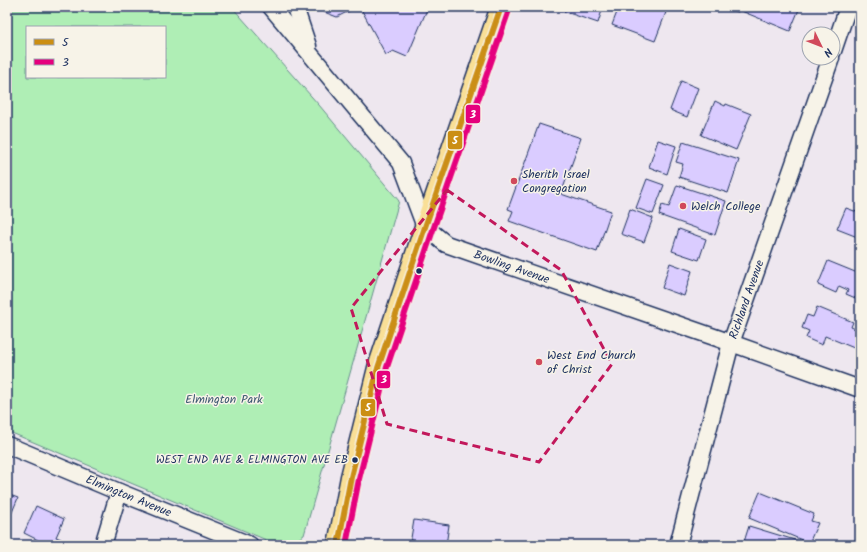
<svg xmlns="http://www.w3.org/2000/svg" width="867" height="552" viewBox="0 0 867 552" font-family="Kalam,sans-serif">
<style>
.green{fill:#afeeb5;stroke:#658e8a;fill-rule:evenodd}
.building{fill:#daccff;stroke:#1b2f5e}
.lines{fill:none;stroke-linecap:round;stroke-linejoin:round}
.minor-casing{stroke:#1b2f5e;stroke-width:19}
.major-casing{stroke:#1b2f5e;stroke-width:23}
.minor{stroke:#f7f3e8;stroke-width:16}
.major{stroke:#f9df96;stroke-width:20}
.bus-1-casing{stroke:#f7f3e8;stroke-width:9}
.bus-2-casing{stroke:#f7f3e8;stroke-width:9}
.bus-1{stroke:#cb8e13;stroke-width:6}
.bus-2{stroke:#e5007d;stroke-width:6}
.marked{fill:none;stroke:#c2185b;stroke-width:3;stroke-dasharray:8 5;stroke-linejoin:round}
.poi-dot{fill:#d1495b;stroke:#f7f3e8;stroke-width:1.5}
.bus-dot{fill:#1b2f5e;stroke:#f7f3e8;stroke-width:1.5}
.labels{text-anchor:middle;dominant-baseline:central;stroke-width:3;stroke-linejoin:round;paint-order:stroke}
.bus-label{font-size:11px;fill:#1b2f5e;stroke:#f7f3e8;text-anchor:end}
.poi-label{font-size:12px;fill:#1b2f5e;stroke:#f7f3e8;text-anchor:start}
.street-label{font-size:12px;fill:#1b2f5e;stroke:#f7f3e8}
.park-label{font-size:12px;fill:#39556f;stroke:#f7f3e8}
.line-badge{stroke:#f7f3e8;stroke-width:1.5}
.badge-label{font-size:11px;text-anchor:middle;font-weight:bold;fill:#fff}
</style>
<rect width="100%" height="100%" fill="#eee7ef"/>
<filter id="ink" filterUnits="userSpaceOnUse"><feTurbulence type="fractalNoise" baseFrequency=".025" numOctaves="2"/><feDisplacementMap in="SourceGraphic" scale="8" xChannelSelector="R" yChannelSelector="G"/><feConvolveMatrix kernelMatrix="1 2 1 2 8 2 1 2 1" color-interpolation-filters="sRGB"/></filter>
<g filter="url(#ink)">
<path class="green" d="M7,7h225l87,98 80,96 -95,334 -13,9 -20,-2 -264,-111zM27,27h138v50h-138z"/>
<path class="building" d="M326,7h31l-20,10 -13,-5z
M360,7h68l-21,50 -14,-6 -7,4z
M555,7h48l-5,16 -44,-15z
M619,7h49l-13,34 -43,-16z
M726,7h74l-10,24 -51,-21 -1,2z
M681,81l17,7 -11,29 -17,-7z
M715,101l10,5 1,-2 25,10 -15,36 -35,-15z
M539,124l42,14 -20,56 50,17 -14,41 -88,-31 4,-10 -5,-2z
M658,140l18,6 -9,28 -18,-7z
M683,142l56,18 -11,33 -49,-16 4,-13 -7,-2z
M647,179l17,6 -11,29 -17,-6z
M677,185l49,16 -11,34 -56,-20 3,-10 7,2z
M846,208l14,5v25l-23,-9z
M630,209l23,9 -9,24 -23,-8z
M679,229l27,10 -7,21 -27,-9z
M828,261l32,13v26l-14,-6 2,-4 -9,-4 -3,7 -18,-8z
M670,263l22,8 -8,25 -22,-8z
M817,307l36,15 -2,5 9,4v4l-6,13 -29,-12 -3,9 -16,-7 3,-7 -7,-3 5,-13 6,2z
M760,492l54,22 -3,7 7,2 -9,20 -60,-25z
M7,494l11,4 -11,26z
M36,506l28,13 -8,18 5,2 -3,6h-22l2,-5 -14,-7z
M414,520l35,5 -3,20 -36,-1z
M749,526l49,15 -1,4h-54z"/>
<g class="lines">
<g class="minor-casing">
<g id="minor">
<path id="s1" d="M271,7l130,156 24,64 21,17 274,95 140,50"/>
<path d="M295,7l13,39"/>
<path d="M833,51l15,-44"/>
<path id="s2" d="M7,445l112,47 131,53"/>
<path d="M103,545l16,-53"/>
<path id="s3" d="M678,545l53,-202 100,-285"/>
</g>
</g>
<g class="major-casing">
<path id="major" d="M338,545l13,-68 27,-109 47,-141 76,-220"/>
</g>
<use href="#minor" class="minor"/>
<use href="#major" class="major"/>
<g class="bus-1-casing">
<path id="bus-1" d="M338,545l13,-68 27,-109 47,-141 76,-220"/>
</g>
<g class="bus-2-casing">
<path id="bus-2" d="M346,545l13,-66 27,-109 47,-140 76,-220"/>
</g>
<use href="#bus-1" class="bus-1"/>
<use href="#bus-2" class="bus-2"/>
</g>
</g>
<path class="marked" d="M447,190l114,80 51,94 -73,98 -152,-38 -36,-116z"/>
<g class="poi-dot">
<circle cx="514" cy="181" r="4"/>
<circle cx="683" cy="206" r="4"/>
<circle cx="539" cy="362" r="4"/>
</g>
<g class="bus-dot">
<circle cx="419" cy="271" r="3.5"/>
<circle cx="355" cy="460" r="3.5"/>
</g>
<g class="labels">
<g class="bus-label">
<text x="348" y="460">WEST END AVE &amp; ELMINGTON AVE EB</text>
</g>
<g class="poi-label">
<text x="522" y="174">Sherith Israel<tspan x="522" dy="14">Congregation</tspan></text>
<text x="691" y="206">Welch College</text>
<text x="547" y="355">West End Church<tspan x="547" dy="14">of Christ</tspan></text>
</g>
<g class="street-label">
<text stroke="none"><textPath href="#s1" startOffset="368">Bowling Avenue</textPath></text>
<text stroke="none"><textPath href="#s3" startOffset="255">Richland Avenue</textPath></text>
<text stroke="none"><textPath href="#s2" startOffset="132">Elmington Avenue</textPath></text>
</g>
<g class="park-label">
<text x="224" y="399">Elmington Park</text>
</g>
</g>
<g class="line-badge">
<rect x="465" y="104" width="16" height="20" rx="4" fill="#e5007d"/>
<rect x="447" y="130" width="16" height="20" rx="4" fill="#cb8e13"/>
<rect x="376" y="370" width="15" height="19" rx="4" fill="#e5007d"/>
<rect x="360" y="398" width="16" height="19" rx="4" fill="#cb8e13"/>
</g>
<g class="badge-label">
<text x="473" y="118">3</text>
<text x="455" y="144">5</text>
<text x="384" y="383">3</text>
<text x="368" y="411">5</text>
</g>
<rect width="867" height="552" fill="none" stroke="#f7f3e8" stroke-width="24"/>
<rect x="12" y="12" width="843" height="528" fill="none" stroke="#1b2f5e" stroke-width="1.5" filter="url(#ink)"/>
<rect x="26" y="26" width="140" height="52" fill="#f7f3e8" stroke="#9fa5b1"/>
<rect x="34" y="39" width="20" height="6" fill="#cb8e13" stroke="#9fa5b1"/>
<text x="62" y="46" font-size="12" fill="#1b2f5e">5</text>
<rect x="34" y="59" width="20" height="6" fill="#e5007d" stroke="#9fa5b1"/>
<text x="62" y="66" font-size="12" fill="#1b2f5e">3</text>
<g transform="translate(821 46) rotate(133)"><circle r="19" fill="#f7f3e8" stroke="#9fa5b1"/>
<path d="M0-3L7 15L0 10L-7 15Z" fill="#d1495b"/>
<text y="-6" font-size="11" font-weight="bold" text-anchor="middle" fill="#1b2f5e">N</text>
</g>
</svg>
